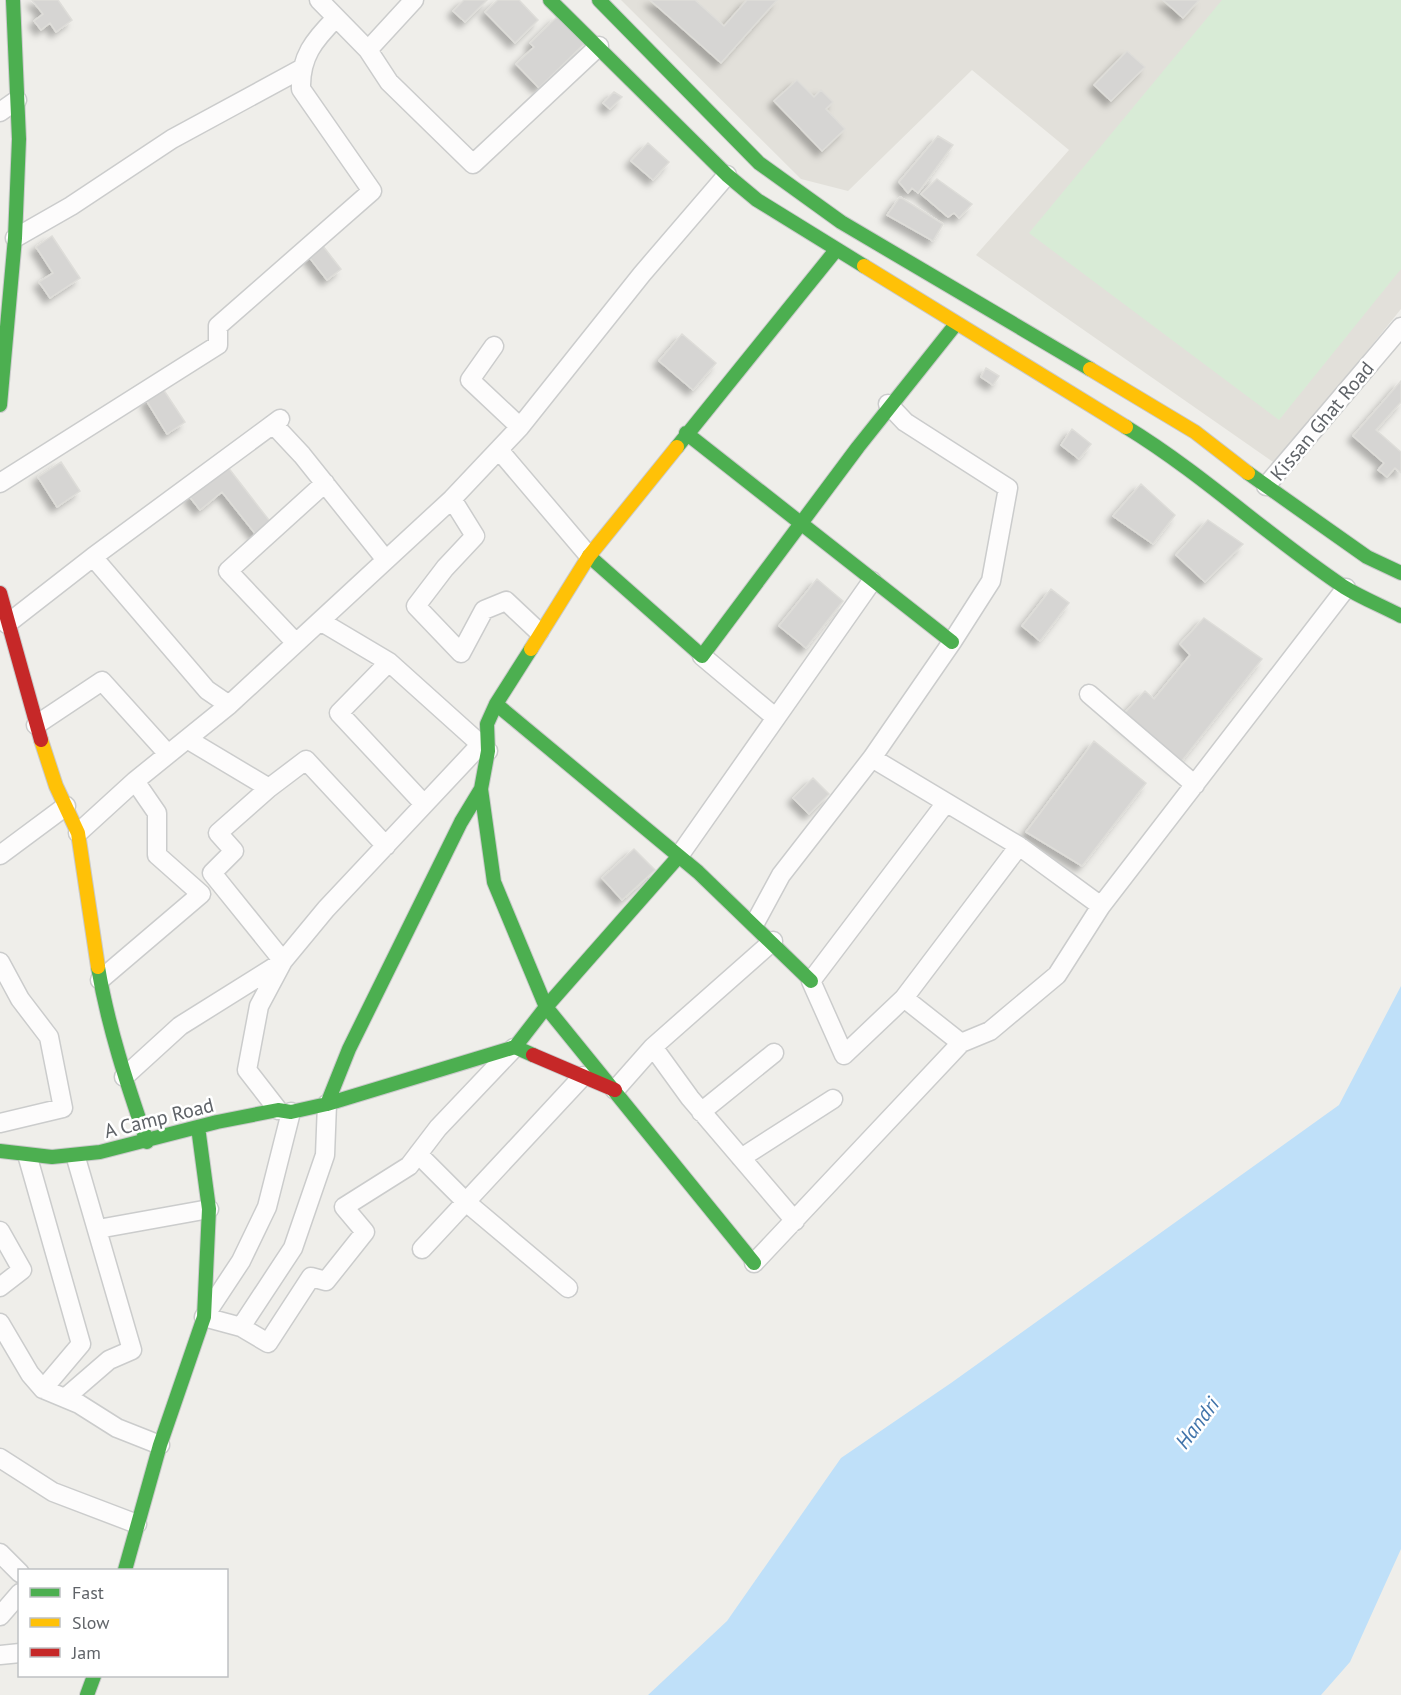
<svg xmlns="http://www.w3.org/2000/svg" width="1401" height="1695" viewBox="0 0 1401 1695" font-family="'PT Sans',sans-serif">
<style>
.education{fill:#e2e0da}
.green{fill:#d8ebd6}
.water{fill:#bfe0f9}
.building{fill:#d6d5d3;stroke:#deddd9;stroke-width:1.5;filter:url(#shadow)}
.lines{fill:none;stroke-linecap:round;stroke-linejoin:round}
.street-casing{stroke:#cbcccc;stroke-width:21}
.fast-casing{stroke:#cacacb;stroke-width:16}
.slow-casing{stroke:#cacacb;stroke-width:16}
.jam-casing{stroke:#cacacb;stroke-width:16}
.street{stroke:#fdfcfc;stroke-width:18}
.fast{stroke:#4caf50;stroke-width:14}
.slow{stroke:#ffc107;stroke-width:14}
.jam{stroke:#c62828;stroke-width:14}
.labels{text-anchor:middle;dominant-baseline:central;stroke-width:5;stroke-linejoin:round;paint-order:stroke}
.street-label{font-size:20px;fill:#5f6368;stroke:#fff}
.water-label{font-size:21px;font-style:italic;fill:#4174aa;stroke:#fff}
</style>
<defs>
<filter id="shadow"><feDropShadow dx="-5.5" dy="5.5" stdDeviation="3" flood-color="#0004"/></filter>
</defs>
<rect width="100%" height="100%" fill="#efeeea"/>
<path class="education" d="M621,0h780v309l-125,155 -300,-209 93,-105 -97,-80 -124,121 -47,-12z"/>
<path class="green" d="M1222,0h179v269l-122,151 -250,-187z"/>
<path class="water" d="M1401,986v563l-51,113 -29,33h-673l79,-74 114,-163 110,-75 388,-278z"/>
<path class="building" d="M32,0h26l14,20 -16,12 -6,-9 -9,7 -7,-9 9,-7z
M464,0h23l-22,22 -12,-11z
M498,0h21l19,20 -23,23 -30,-31z
M650,0h45l29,26 23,-26h30l-56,63z
M1163,0h36l-16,18z
M557,17l27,27 -45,44 -23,-24 18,-17 -4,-4z
M1127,51l18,16 -34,34 -17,-16z
M797,80l17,17 7,-7 12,12 -7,7 19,20 -23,22 -48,-50z
M614,92l8,5 -12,12 -7,-6z
M938,136l15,9 -35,48 -6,-5 -4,5 -9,-11z
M648,143l21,19 -16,18 -22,-19z
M937,179l35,25 -13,14 -5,-5 -6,4 -27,-23z
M900,197l43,27 -10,17 -46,-26z
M52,236l28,42 -30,20 -11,-16 14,-9 -17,-26z
M319,241l22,28 -14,11 -22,-28z
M682,334l34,29 -23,27 -34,-29z
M986,368l13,8 -6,9 -12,-8z
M1401,381v21l-25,28 25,22v21l-6,-5 -8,9 -9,-7 6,-7 -31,-27z
M163,389l22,33 -18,12 -21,-34z
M1072,429l19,15 -12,15 -18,-14z
M61,462l19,29 -23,16 -19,-30z
M227,466l45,58 -15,12 -35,-44 -22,18 -11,-14z
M1141,484l34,31 -22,29 -40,-28z
M1208,520l35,24 -38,38 -29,-27z
M817,579l26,22 -37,47 -27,-22z
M1051,589l18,14 -29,38 -18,-15z
M1204,618l58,41 -85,108 -58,-48 26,-28 9,8 36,-44 -10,-11z
M1094,741l52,42 -64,83 -56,-34z
M813,778l16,16 -20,20 -16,-16z
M634,849l21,21 -33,30 -20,-22z"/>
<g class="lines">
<g class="street-casing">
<path id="street" d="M319,0l49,50
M414,0l-46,50 21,32 84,82 126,-118
M0,112l17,-12
M15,238l56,-32 101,-67 129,-70
M494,346l-24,34 50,47
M273,424l29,31 84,105
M499,450l90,106
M0,483l218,-138v-19l154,-135 -71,-102c-1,-32 13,-49 35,-71
M1266,486l135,-159
M452,499l23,37 -30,32 -29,38 45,47 23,-43 22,-9 33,31
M93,557l114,133 22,15
M320,621l69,41 99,89
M7,624l86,-67 187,-138
M296,643l-68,-72 97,-88
M702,656l74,62
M389,662l-50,51 84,90
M1089,694l106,91
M36,725l66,-44 66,73
M187,739l82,49 37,-28 80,86
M872,758l147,88 82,60
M269,788l-51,45 16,18 -22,22 71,88
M945,804l-134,177 33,74 60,-57 57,45
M78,833l57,-52 94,-76 223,-206 68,-72 122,-153 85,-99
M0,855l66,-49
M679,856l193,-275
M755,923l26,-48 91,-117 80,-116 39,-61 17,-93 -103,-66 -17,-18
M0,962l20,37 29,38 14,71 -63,15
M100,980l101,-86 -44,-39v-42l-22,-32
M904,998l115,-152
M653,1047l37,51 105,123
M124,1077l56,-51 102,-64
M615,1090l38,-43 120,-106
M278,1110l-31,-40 12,-64 24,-45 43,-52 155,-165
M291,1112l-24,95 -26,54 -37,56 37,10 27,16 43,-66 15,4 39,-49 -21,-25 65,-41 29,-38 76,-80
M701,1112l73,-59
M418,1154l48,48 102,86
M28,1158l53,186 -38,45
M741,1158l92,-59
M98,1229l111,-20
M0,1231l22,39 -22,17
M422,1249l161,-173
M754,1263l207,-220 29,-12 67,-56 44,-69 245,-318
M0,1323l30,51 13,15 36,15 38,24 43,17
M241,1327l52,-79 32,-93 2,-51
M65,1398l44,-38 23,-10 -56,-192
M0,1458l53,34 84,32
M0,1553l20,20
M0,1616l20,-23
M0,1655l20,-2"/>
</g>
<g class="fast-casing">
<path id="fast" d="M550,0l177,175 30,25 107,66
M599,0l160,163 82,59 249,147
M0,405l15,-167 4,-99 -6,-139
M1126,427c77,47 143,110 218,160 18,11 38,19 57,29
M686,433l266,209
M677,447l159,-197
M1248,473l119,84 34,16
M589,556l113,100 156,-209 98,-123
M496,704l202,168 113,109
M481,789l13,93 52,125 208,256
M98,967c10,60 29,117 49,175
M515,1047l31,-40 133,-151
M327,1104l22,-55 112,-227 20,-33 7,-38 -1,-27 9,-20 35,-55
M0,1151l52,6 48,-5 117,-30 61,-12 13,2 36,-8 188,-57 18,8
M125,1570l35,-125 44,-128 5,-108 -11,-82
M87,1695l7,-19"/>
</g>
<g class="slow-casing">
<path id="slow" d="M864,266l262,161
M1090,369l105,63 53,41
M531,649l58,-93 88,-109
M41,740l15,46 22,47 20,134"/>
</g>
<g class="jam-casing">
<path id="jam" d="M0,593l41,147
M533,1055l82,35"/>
</g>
<use href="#street" class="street"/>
<use href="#fast" class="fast"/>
<use href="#slow" class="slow"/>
<use href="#jam" class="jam"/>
</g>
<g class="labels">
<g class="street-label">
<text transform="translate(1322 421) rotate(-50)">Kissan Ghat Road</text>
<text transform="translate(159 1118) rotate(-14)">A Camp Road</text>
</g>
<g class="water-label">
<text transform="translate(1197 1423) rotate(-53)">Handri</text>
</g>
</g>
<rect x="18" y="1569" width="210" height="108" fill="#ffffff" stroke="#bfc1c3" stroke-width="1.5"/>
<rect x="30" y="1588" width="30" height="9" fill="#4caf50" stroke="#bfc1c3" stroke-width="1.5"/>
<text x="72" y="1599" font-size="18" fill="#5f6368">Fast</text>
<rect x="30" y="1618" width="30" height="9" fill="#ffc107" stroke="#bfc1c3" stroke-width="1.5"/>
<text x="72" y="1629" font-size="18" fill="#5f6368">Slow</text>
<rect x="30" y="1648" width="30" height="9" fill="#c62828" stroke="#bfc1c3" stroke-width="1.5"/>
<text x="72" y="1659" font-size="18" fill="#5f6368">Jam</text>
</svg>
